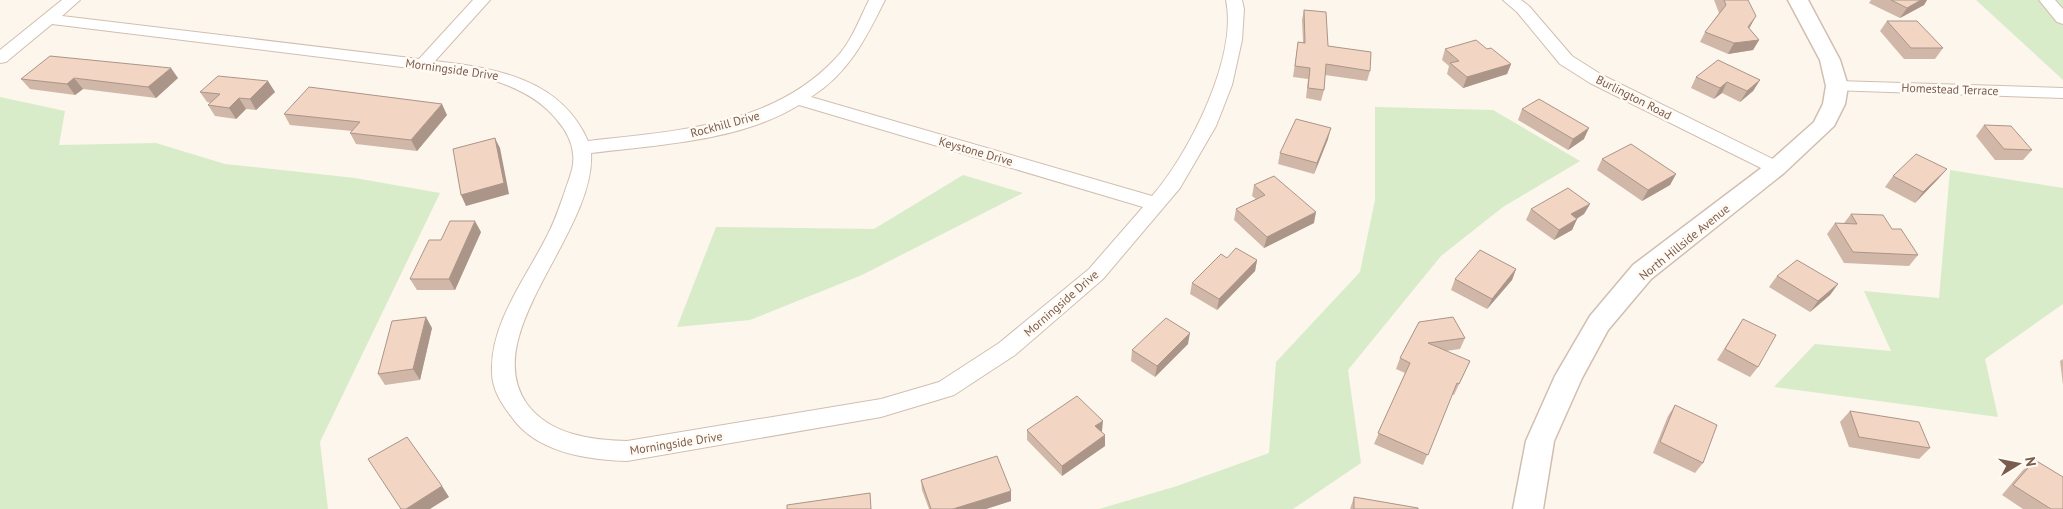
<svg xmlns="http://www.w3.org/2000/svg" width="2063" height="509" viewBox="0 0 2063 509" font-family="'PT Sans',sans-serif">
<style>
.green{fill:#d8ecc9}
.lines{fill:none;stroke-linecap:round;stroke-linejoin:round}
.minor-casing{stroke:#d1beb0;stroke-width:2}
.tertiary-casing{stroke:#d1beb0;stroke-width:3}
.minor{fill:#fff;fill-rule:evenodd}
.tertiary{fill:#fff;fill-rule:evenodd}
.wall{fill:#d1b7a8}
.shaded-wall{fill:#aa9588}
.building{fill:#f3d5c3;stroke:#aa9588}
.labels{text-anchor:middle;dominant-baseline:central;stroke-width:5;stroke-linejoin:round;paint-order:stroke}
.street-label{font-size:12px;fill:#7a5c4d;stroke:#fffaf3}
</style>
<rect width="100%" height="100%" fill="#fdf6ec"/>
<path class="green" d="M1976,0h87v80z
M0,97l65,14 -6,34 97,-2 69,21 130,14 85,15 -120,249 8,67h-328z
M1375,107l118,3 87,51 -77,46 -62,49 -93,114 13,93 -68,46h-194l78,-23 92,-33 7,-91 84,-90 15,-72z
M1950,170l113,18v116l-78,55 13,58 -224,-30 41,-43 76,7 -27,-60 75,7z
M963,175l60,18 -161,82 -112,45 -73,7 39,-100 158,2z"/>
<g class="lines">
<g class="minor-casing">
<path id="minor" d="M62,0h18l-18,16 357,43 54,-59h17l-55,61c61,7 126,18 153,80 87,-10 183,-14 247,-82 16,-16 24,-39 34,-59h16c-19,38 -36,73 -74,97l341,99c37,-42 86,-139 74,-196h16l2,9 -2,31 -10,45 -16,41 -36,62 -77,91 -88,76 -61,40 -73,22 -254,44c-40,-1 -92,-9 -116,-45 -10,-13 -19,-27 -19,-44 -2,-49 34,-94 55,-136 7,-13 12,-28 17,-42 4,-13 11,-27 9,-40 -1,-13 -8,-25 -16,-34 -18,-23 -46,-35 -74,-43l-431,-53 -46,38 -6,1v-13zM799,105l344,102 -54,62 -90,74 -60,39 -58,17 -254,42c-36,-1 -77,-6 -100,-37 -50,-70 69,-172 64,-251 67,-8 150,-12 208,-48z
M1503,0h18l8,6 43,50 30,19 181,89 2,4 -2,4 -7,2 -7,-2 -179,-89 -30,-19 -43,-52z
M2039,0h16l8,9v15l-6,-2z
M1837,81l226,7v10l-232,-8 -3,-4 3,-4z"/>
</g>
<g class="tertiary-casing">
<path id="tertiary" d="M1788,0h20l32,60 8,26 -3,18 -11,22 -50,47 -133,106 -43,51 -26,48 -28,63 -11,68h-30l13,-68 29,-65 35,-60 43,-51 135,-102 46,-41 9,-18 3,-18 -6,-26z"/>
</g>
<use href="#minor" class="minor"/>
<use href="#tertiary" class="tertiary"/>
</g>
<path class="wall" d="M1714,0h34l1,28 10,12 -6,10 -25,4 -28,-12 5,-10 14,-19z
M1871,0h56l-3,5 -24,13 -31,-15z
M1304,10l24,36 42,25 -3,10 -42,-6 -1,15 -3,11 -15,-3 2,-19 -15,-2 5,-35h5l-1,-22z
M1887,21l56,27 -8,11h-31l-24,-28z
M1445,49h42l24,15 -4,10 -44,14 -16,-14 2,-8 -7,-6z
M1696,77l64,3 -7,11 -13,11 -18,-9 -8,6 -23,-11z
M178,78l-22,20 -73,-9 -8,6 -45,-6 -9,-10z
M200,92h75l-19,18 -10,-1 -10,10 -21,-3 -7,-11 3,-2 -4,-1z
M1522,109l62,30 -16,11 -50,-30z
M284,114l163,1 -30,36 -61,-7 -6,-11 2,-2 -62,-6z
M1984,125l48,25 -9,10h-28l-19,-24z
M1328,139l-14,35 -36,-10 2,-11z
M1602,159l74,15 -6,11 -28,16 -45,-31z
M1947,169l-9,10 -23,24 -30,-16 8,-11z
M1254,185l60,38 -50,25 -30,-28 2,-11 20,-10 -4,-3z
M1590,204l-6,10 -7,5 -5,11 -18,10 -28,-20 5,-11z
M1851,214l41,15 26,26 -9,11 -65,-3 -17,-29 8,-11h9z
M481,232l-26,58h-38l-7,-11 31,-39z
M1257,260l-2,11 -38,39 -27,-16 2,-11z
M1516,269l-4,11 -25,29 -36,-19 4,-11z
M1777,276l61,8 -8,11 -20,17 -41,-25z
M1743,319l15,48 -8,10 -33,-17z
M1419,322l46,16 -5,11 -14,2 24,10 -16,34 -2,-1 -29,71 -49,-21 31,-71 -9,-4 4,-11z
M432,328l-12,52 -35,5 -7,-11z
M1188,344l-33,33 -24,-16 1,-11z
M2063,359v26l-3,-24z
M1675,405l28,58 -8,10 -42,-20 15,-37z
M1850,411l80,37 -11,11 -70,-12 -9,-25z
M1027,430l75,1v1l3,14 -43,30 -35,-36z
M2035,460l28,49h-40l-21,-14 21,-25z
M921,480l90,11v10l-25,8h-57l-7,-19z
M1354,497l64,12h-68z"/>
<path class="shaded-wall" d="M1921,0h6l-3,5 -24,13 7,-10z
M1756,16l-6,11 -8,10 6,-10z
M1759,40l-6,10 -25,4 6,-11z
M1511,64l-4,10 -44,14 4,-11z
M171,68l7,10 -22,20 -8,-11z
M74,78l9,11 -8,6 -8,-11z
M1760,80l-7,11 -13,11 7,-11z
M268,81l7,11 -19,18 -6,-11z
M1727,82l-5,11 -8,6 6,-11z
M239,98l7,11 -10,10 -7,-11z
M442,104l5,11 -30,36 -6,-11z
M1331,128l-3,11 -14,35 3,-11z
M1589,128l-5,11 -16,11 5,-11z
M495,138l5,10 9,46 -43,12 -5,-11z
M1947,169l-9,10 -23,24 8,-11z
M1676,174l-6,11 -28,16 6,-11z
M1590,204l-6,10 -18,11 5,-11z
M1316,212l-2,11 -50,25 3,-11z
M1577,219l-5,11 -18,10 5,-10z
M475,221l6,11 -26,58 -6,-11z
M1257,260l-2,11 -38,39 2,-11z
M1516,269l-4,11 -25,29 5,-10z
M1838,284l-8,11 -20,17 8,-11z
M426,317l6,11 -12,52 -7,-11z
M1190,333l-2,11 -33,33 2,-11z
M1103,421l-1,10 -7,5v-10z
M1105,435v11l-43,30v-10z
M442,486l7,11 -19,12h-24z
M1011,491v10l-25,8h-33z"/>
<path class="building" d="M1724,0h24l8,16 -8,11 11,13 -25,3 -29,-11 21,-27z
M1891,0h30l-14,8z
M1304,10l22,2 2,34 43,6 -1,19 -44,-7 -2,26 -16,-2 2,-20 -15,-2 3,-24 7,1z
M1887,21h30l26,27h-32z
M1476,40l11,9 4,-1 20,16 -44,13 -17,-14 9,-2 -14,-12z
M50,56l121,12 -23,19 -74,-9 -7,6 -46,-5z
M1718,60l42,20 -13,11 -20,-9 -7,6 -24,-11z
M218,76l50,5 -18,18 -11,-1 -10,10 -21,-3 12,-11 -20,-2z
M309,87l133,17 -31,36 -61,-7 10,-11 -76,-8z
M1539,99l50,29 -16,11 -51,-30z
M1296,119l35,9 -14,35 -37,-10z
M1984,125l27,1 21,24 -28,-1z
M495,138l9,45 -43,12 -8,-46z
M1631,144l45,30 -28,16 -46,-31z
M1916,154l31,15 -24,23 -30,-16z
M1274,176l42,36 -49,25 -31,-28 29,-14 -11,-10z
M1568,188l22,16 -19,10 6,5 -18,11 -28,-21z
M1851,214l32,1 9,14h9l17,26 -65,-3 -18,-29 22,1z
M450,221h25l-26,58h-39l19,-39h12z
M1236,248l21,12 -38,39 -27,-16 29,-29 6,4z
M1480,250l36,19 -24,30 -37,-20z
M1797,260l41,24 -20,17 -41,-25z
M426,317l-13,52 -35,5 14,-53z
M1453,317l12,21 -37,5 42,18 -11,23 -2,-1 -29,72 -50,-22 32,-70 -10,-5 19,-36z
M1166,318l24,15 -33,33 -25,-16z
M1743,319l33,16 -18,32 -33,-18z
M1077,396l26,25 -8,5 10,9 -43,31 -35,-36z
M1675,405l42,20 -14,38 -43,-21z
M1850,411l69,11 11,26 -71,-11z
M407,437l35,49 -36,23h-5l-33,-50z
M997,456l14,35 -58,18h-22l-10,-29z
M2035,460l28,17v32h-12l-38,-24z
M870,493l1,16h-84v-4z
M1354,497l64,11v1h-64z"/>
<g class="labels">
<g class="street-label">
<text transform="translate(452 69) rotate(8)">Morningside Drive</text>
<text transform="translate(1950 89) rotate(2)">Homestead Terrace</text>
<text transform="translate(1634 97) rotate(27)">Burlington Road</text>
<text transform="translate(725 124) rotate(-15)">Rockhill Drive</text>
<text transform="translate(976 151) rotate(16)">Keystone Drive</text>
<text transform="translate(1684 242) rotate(-39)">North Hillside Avenue</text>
<text transform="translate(1061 303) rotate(-41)">Morningside Drive</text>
<text transform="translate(676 443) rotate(-9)">Morningside Drive</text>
</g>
</g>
<g transform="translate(2018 464) rotate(80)" stroke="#fffaf3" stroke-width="4" paint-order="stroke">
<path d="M0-4L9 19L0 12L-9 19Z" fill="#7a5c4d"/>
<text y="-8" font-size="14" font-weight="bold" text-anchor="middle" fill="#7a5c4d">N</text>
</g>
</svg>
